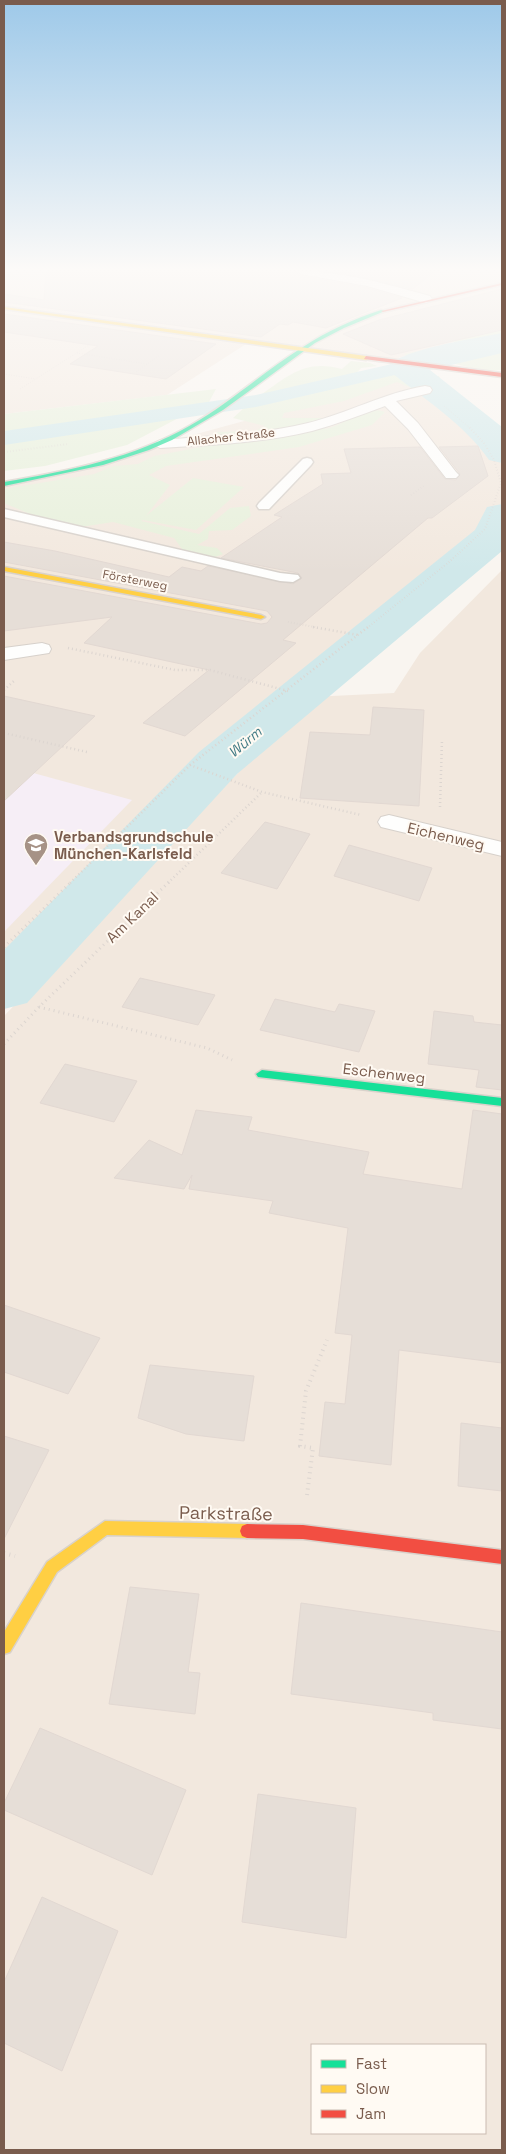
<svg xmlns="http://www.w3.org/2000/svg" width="506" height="2154" viewBox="0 0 506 2154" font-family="'Space Grotesk',sans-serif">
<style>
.residential{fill:#f2e8de;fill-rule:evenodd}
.education{fill:#f6eef6}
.green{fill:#e7f0db}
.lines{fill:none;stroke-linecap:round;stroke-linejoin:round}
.canal{fill:#d0e8ea;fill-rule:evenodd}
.river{fill:#d0e8ea;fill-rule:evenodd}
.building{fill:#e6ded7;stroke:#e2d8d2}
.lane-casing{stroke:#d7d1cb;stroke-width:3}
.street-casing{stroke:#d7d1cb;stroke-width:2}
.fast-casing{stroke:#d9d2cb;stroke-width:3}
.slow-casing{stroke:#d9d2cb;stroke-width:3}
.jam-casing{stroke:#d9d2cb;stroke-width:3}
.path-far4{stroke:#dcd5d0;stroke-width:1;stroke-dasharray:0.5 2;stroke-linecap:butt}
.path-far3{stroke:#dcd5d0;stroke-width:2;stroke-dasharray:0.5 2.5;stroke-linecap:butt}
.path-far2{stroke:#dcd5d0;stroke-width:2.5;stroke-dasharray:1 3;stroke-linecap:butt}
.path-far1{stroke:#dcd5d0;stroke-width:3;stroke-dasharray:1 4;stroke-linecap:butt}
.path{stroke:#dcd5d0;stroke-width:4;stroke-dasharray:1 4.5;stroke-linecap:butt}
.lane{fill:#fefefd;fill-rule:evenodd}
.street{fill:#fefefd;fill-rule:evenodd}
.fast{fill:#16e098;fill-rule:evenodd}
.slow{fill:#ffcf43;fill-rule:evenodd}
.jam{fill:#f24e42;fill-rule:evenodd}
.labels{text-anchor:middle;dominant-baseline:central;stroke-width:4;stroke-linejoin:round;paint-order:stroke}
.far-street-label{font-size:12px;fill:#7a5c4d;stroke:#fffaf3}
.far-water-label{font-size:14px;font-style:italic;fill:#437c86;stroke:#fffaf3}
.poi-label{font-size:15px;font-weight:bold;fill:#7a5c4d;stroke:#fffaf3;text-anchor:start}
.street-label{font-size:15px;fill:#7a5c4d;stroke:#fffaf3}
.near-street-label{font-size:18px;fill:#7a5c4d;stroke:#fffaf3}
</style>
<rect width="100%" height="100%" fill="#f9f5f0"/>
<path class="residential" d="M4,271h498v42l-58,15 17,12 -80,23 -135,-19 -79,51 -163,19z
M406,377l35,22 49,44 12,22v36l-11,28 -301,243 -186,189v-477l27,-5z
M502,570v1580h-498v-1134l307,-319 83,-4 26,-40zM312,2045h173v88h-173z"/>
<path class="education" d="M4,765l128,35 -128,132z"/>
<path class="green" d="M494,320h8v50h-23l-39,-10 -29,-1 -7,-5 51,-10 -11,-12z
M351,361l19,2 7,3 -16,2 -7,8 21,-4 27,2 13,4 24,-2 3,7 -31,5 -14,-6 -53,19 -60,12 -2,5h40l3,11c21,-4 40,-25 60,-17l-13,13 -73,22 -133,19 -17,9 21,10 -24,31 47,-38 51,9 -48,43 -53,-10 -2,1 58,13 31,-26 19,-2 2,10 -19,14 -23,1 -1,8 -11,6 20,3 6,6 -10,4 -28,-5 -11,-15 -61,-16 -39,6 -44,-14 -26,-11v-14l90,-15 20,-8 24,-2 16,-8 63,-12 -7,-7 5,-5 40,-1 10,-5 -32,-8 12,-11 29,-7 -12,-6c27,-19 44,-35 80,-25z
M216,389l-7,13 -82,43 -82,21 -41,5v-57z"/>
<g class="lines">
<path class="canal" d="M405,361l7,2 3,4 -3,4 -156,36 -252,38v-14l252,-36z"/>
<path class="river" d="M502,333v20l-72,17 72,57v36l-13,-3c-24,-35 -63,-60 -96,-86l-5,-7c12,-18 90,-29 114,-34z
M502,504v47l-265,223 -210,229 -23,6v-59l195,-198 276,-222 12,-23z"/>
</g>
<path class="building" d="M46,271h248l7,5 66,12 35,10 -76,30 -33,-6 -5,3 -8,-1 -19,13 -257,-35v-8l40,6z
M331,271h104l-22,18z
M502,289v41l-111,25 -48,-21 36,-14z
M4,314l212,30 -50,35 -96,-15 28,-18 -94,-14z
M478,446l10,30 -56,42h-4l-145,122 13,3 -111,93 -42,-13 66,-53 -125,-27 28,-26 -108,14v-55l257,48 6,-1 5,-6 -5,-6 -263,-49v-20l51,9 114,26 13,-10 19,4 7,-5 85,18 9,-6 -4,-5 -77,-15 61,-41 -8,-2 49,-31 -2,-10 30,-1 -7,-24 76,-2 25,32 11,1 4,-6 -21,-27z
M4,696l91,20 -91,85z
M373,707l51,3 -5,96 -119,-8 10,-66 60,3z
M265,822l45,12 -33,55 -56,-16z
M349,845l83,23 -13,33 -85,-25z
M140,978l75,17 -17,30 -76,-18z
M275,999l60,13 4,-8 36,7 -16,41 -99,-22z
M434,1011l39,5 1,6 28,3v65l-26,-3 3,-17 -51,-6z
M65,1064l72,17 -23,41 -74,-19z
M196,1110l56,7 -4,13 121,22 -6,22 99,15 11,-79 29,4v249l-103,-13 -8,115 -72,-9 6,-54 20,2 7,-69 -17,-2 13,-105 -79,-15 4,-12 -84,-12 3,-14 -8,14 -70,-11 35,-38 33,15z
M4,1305l96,33 -32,56 -64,-22z
M150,1365l104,11 -10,65 -58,-7 -48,-16z
M461,1423l41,5v63l-44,-5z
M4,1436l45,14 -45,89z
M130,1587l69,7 -11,78 12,1 -5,41 -86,-10z
M301,1603l201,29v97l-69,-9v-7l-142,-19z
M40,1728l146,62 -34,85 -148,-65v-7z
M258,1794l98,14 -10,130 -104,-16z
M42,1897l76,34 -56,140 -58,-28v-61z"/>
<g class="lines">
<g class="lane-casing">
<path id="lane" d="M307,458l4,1 2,3 -2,3 -42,44h-10l-2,-3 2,-3 44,-44z
M4,509l276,64 18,2 2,3 -7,4 -13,-1 -276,-64z"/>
</g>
<g class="street-casing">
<path id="street" d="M296,271c46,0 90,13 134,25l2,3 -6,4 -59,-17 -66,-12z
M425,386l5,1 2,3 -2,3 -34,8 22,22 38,49 3,3 -3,3h-10l-38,-49 -23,-23c-24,9 -48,18 -73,25 -50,12 -101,14 -152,17l-7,-4 7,-4c49,-4 100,-5 148,-17 40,-10 76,-30 117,-37z
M42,643l7,2 2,4 -2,4 -45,7v-12z
M389,815l113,27v14l-121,-29 -3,-5 3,-5z"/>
</g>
<g class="fast-casing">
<path id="fast" d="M381,310l4,1 -41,17 -29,15 -92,67 -51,30 -23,10 -46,15 -99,21v-4c65,-11 130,-24 187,-57 40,-23 73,-54 112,-78 24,-16 51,-28 78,-37z
M262,1070l240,28v8l-244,-29 -2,-3z"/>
</g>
<g class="slow-casing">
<path id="slow" d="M4,307l362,49 3,2 -3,2 -362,-51z
M4,567l257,48 4,2 -4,2 -257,-48z
M105,1521l142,3 5,2 2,5 -2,5 -5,2 -140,-3 -50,37 -47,80 -6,2v-22l43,-70z"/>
</g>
<g class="jam-casing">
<path id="jam" d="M502,283v2l-119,27 -2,-1z
M366,356l136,17v4l-138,-18z
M247,1524l56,1 199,25v14l-199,-25 -56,-1 -5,-2 -2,-5 2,-5z"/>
</g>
<path class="path-far4" d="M77,353l70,11
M136,372l24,-17
M4,374l32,5
M20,389l69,-44
M444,406l26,22"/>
<path class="path-far3" d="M4,452l65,-8
M411,495l14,-10
M288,622l32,6
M367,628l82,-66 36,-33 16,-46 -7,-23 -10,-17 -15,-16"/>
<path class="path-far2" d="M313,627l45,8
M68,648l107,22h35l78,21
M4,690l10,-9
M4,733l83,19
M190,765l178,-138
M440,807l2,-67
M70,883l120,-118 72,27 99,23
M168,883l94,-91"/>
<path class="path-far1" d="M4,947l67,-65
M39,1007l168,41 25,12
M4,1044l35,-37 130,-125"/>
<path class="path" d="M307,1495l6,-47 -13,-2 6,-55 21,-51
M4,1553l11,3"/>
<use href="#lane" class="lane"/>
<use href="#street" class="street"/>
<use href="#fast" class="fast"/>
<use href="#slow" class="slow"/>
<use href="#jam" class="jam"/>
</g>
<linearGradient id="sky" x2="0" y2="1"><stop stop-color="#9ec9e9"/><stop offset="0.47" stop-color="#fcfaf8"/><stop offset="1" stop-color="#fcfaf8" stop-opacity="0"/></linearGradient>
<rect width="506" height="573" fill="url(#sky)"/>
<defs>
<g id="school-pin" transform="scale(1.25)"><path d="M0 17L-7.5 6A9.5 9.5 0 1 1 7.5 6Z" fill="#a69286" stroke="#fffaf3"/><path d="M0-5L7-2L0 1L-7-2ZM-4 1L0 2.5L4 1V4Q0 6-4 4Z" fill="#fff"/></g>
</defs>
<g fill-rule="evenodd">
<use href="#school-pin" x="36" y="845"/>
</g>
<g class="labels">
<g class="far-street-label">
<text transform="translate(231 437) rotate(-6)">Allacher Straße</text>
<text transform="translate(135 580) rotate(11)">Försterweg</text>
</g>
<g class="far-water-label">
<text transform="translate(245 742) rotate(-40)">Würm</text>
</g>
<g class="poi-label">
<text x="54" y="836">Verbandsgrundschule<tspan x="54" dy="17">München-Karlsfeld</tspan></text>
</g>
<g class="street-label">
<text transform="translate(446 836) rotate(13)">Eichenweg</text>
<text transform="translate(132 917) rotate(-44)">Am Kanal</text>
<text transform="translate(384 1073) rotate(7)">Eschenweg</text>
</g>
<g class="near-street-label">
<text transform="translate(226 1513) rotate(1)">Parkstraße</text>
</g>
</g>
<rect width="506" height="2154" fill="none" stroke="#7a5c4d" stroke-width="10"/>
<rect x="311" y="2044" width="175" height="90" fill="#fffaf3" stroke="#cabbb1"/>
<rect x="321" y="2060" width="25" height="8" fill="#16e098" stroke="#cabbb1"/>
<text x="356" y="2069" font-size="15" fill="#7a5c4d">Fast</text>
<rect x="321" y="2085" width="25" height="8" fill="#ffcf43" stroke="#cabbb1"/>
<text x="356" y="2094" font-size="15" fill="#7a5c4d">Slow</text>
<rect x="321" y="2110" width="25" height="8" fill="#f24e42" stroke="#cabbb1"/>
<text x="356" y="2119" font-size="15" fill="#7a5c4d">Jam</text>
</svg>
